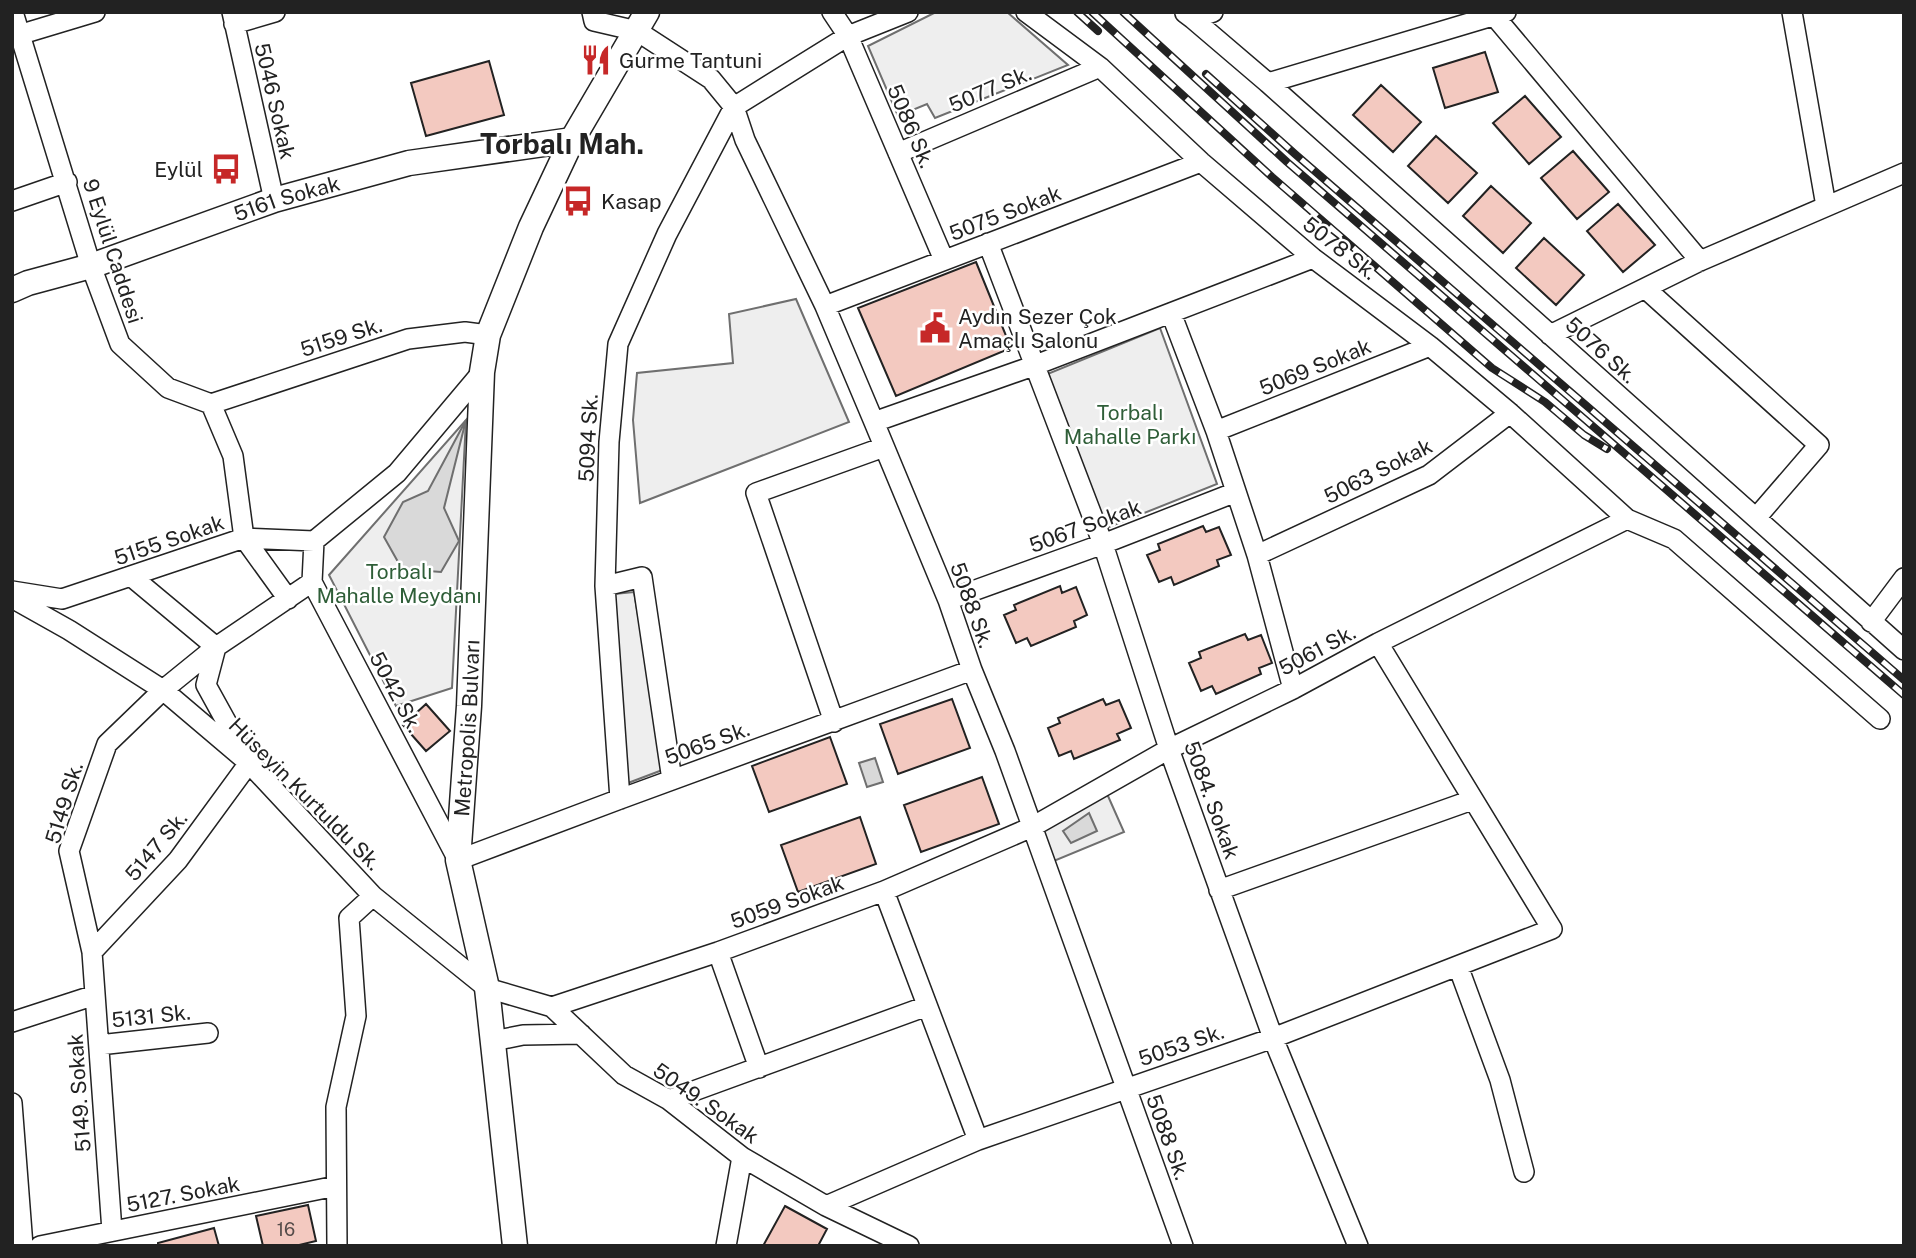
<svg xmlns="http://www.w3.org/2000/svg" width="1916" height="1258" viewBox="0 0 1916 1258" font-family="'Public Sans',sans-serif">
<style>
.green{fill:#eee;stroke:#6f6f6f;stroke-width:2}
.water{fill:#d9d9d9;stroke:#6f6f6f;stroke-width:2}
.building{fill:#f3c9c0;stroke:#222;stroke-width:2}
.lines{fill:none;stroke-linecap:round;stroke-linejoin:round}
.minor-casing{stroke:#222;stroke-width:22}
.major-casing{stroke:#222;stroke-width:27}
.minor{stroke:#fff;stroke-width:19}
.major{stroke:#fff;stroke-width:24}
.rail-casing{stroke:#222;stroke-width:8}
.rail{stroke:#fff;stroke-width:5;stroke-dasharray:16;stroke-linecap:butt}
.labels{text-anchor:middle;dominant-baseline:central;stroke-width:5;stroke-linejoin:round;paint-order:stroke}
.number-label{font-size:18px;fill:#564c4a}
.poi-label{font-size:21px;fill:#222;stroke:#fff;text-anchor:start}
.street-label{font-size:21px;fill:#222;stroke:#fff}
.park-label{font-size:21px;fill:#2f5e38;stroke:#fff}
.district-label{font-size:28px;font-weight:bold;fill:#222;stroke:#fff}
</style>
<rect width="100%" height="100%" fill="#fff"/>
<path class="green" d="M936,12h71l61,53 -133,53 -8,-14 -29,12 -30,-70z
M796,299l53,123 -209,81 -7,-83 4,-47 96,-10 -4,-49z
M1160,328l57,156 -113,45 -59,-154z
M466,420l-14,268 -56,18 -67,-131z
M634,592l31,177 -37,14 -14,-189z
M1104,787l20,45 -75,31 -17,-36z"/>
<path class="water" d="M466,420l-22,88 15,33 -18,31 -39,-3 -18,-32 19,-35 25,-11z
M875,758l8,24 -16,5 -8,-24z
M1089,813l8,18 -26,12 -8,-12z"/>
<path class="building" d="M1485,52l13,40 -53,16 -12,-40z
M489,61l15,54 -78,21 -15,-53z
M1381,85l40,37 -28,30 -40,-37z
M1525,96l36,41 -32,27 -36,-41z
M1436,136l41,37 -29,30 -40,-37z
M1573,151l36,41 -32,27 -36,-41z
M1491,186l40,37 -28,30 -40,-37z
M1618,204l37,41 -32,27 -36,-41z
M1544,238l40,37 -28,30 -40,-37z
M976,262l35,86 -115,48 -38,-88z
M1203,526l3,6 13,-5 12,28 -14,5 2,6 -45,19 -3,-8 -12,5 -12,-27 13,-5 -2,-6z
M1060,586l2,7 14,-6 11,28 -13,6 2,6 -45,19 -4,-8 -11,5 -12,-28 12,-5 -2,-5z
M1245,634l3,6 13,-5 11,28 -13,5 2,6 -45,20 -4,-8 -11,5 -12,-28 12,-5 -2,-6z
M952,699l18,49 -72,26 -18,-50z
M1103,699l3,6 13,-5 12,28 -14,6 3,6 -46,19 -3,-8 -12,5 -11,-28 12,-5 -2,-5z
M426,704l24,27 -24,20 -23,-26z
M830,737l17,47 -78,28 -17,-46z
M982,777l17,47 -78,28 -17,-47z
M860,817l16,47 -78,28 -17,-47z
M308,1205l8,36 -21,5h-32l-7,-30z
M785,1206l42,23 -9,17h-55z
M214,1228l5,18h-61v-3z"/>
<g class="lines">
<g class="minor-casing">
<path id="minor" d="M13,12l78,254 29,78 48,44 43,16 22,52 11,82 44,61
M232,12l42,188
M592,12l2,9 43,10 74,48 23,28 11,33 80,166 49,116 74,178 24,70 33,81 178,495
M832,12l16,24 96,224
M1026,12l74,55 101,95 112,96 117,88 80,67 117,106 47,20 206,180
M1491,12l209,249
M1792,12l34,194
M1185,13l8,6 20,-7
M1193,19l75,64 238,-71
M234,24l41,-12
M12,37l83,-25
M1268,83l636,567
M898,153l202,-86
M12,201l55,-19
M988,243l115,301 66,205 104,289 85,208
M1646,289l173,156 -63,73
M825,306l376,-144
M1171,313l45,118 41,124 36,134
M1550,335l150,-74 204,-88
M211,404l197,-65 57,-7 23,3
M874,422l159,-56 280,-108
M1216,431l214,-85
M314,541l-2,41 146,278 162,-61 352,-129
M1257,555l172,-80 81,-62
M605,586l37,-9 30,203
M12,591l50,8 182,-61 70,3 83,-68 85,-101
M12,598l57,32 94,60 86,73 124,133 114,92 65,19 72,68 45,25 73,57 84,49 83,40
M948,600l155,-56 133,-52
M1871,622l33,-44
M834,722l-78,-229 128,-46
M620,799l-15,-213 4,-144 9,-98 49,-110 67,-127 114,-71 60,-24
M1219,890l253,-90
M884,891l94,249
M92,952l86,-92 71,-97 -43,-78 10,-38 -84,-70
M718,952l41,116
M1458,966l42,114 24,92
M552,1007l166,-55 166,-61 148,-64 137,-78 124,-60 85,-46 249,-124
M12,1022l83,-27
M493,1041l30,-6 58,-1
M99,1045l109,-12
M669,1100l258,-94
M12,1103l11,143
M826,1206l152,-66 295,-102 279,-109 -174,-286
M112,1231l-20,-279 -23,-101 38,-107 56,-54 53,-43 96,-65
M40,1246l296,-60
M337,1246l-1,-139 20,-91 -7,-98 24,-22
M726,1246l16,-89"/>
</g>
<g class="major-casing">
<g id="major">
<path id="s1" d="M12,290l16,-7 63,-17 183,-66 135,-37 163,-23"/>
<path id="s2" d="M515,1246l-28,-258 -29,-128 11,-154 13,-334 6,-37 43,-108 41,-87 75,-128"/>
</g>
</g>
<use href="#minor" class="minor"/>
<use href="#major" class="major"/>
<g class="rail-casing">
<path id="rail" d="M1077,12l21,19
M1092,12l180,165 220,191 53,34 39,33 23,14
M1123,12l164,150 617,533
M1206,74l89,80 609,526"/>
</g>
<use href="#rail" class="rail"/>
</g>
<defs>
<g id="restaurant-bare" transform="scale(2.415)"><path d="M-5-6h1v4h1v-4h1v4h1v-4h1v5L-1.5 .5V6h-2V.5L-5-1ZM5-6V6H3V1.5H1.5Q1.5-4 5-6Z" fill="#c62828" stroke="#fff" stroke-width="2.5" paint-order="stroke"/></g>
<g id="bus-bare" transform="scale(2.415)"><path d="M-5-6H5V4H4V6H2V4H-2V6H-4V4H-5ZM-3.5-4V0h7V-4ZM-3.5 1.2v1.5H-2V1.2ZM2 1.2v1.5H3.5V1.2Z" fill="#c62828" stroke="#fff" stroke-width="2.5" paint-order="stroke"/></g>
<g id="civic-bare" transform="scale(2.415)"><path d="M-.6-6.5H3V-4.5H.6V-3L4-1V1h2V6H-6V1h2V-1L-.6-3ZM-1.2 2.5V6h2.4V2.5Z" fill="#c62828" stroke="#fff" stroke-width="2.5" paint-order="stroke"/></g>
</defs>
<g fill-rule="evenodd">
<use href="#restaurant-bare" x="596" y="60"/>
<use href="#bus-bare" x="226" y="169"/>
<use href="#bus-bare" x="578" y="201"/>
<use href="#civic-bare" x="935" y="328"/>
</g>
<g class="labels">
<g class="number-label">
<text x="286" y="1229">16</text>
</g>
<g class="poi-label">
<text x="619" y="60">Gurme Tantuni</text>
<text x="203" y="169" text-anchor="end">Eylül</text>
<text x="601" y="201">Kasap</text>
<text x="958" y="316">Aydın Sezer Çok<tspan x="958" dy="24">Amaçlı Salonu</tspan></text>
</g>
<g class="street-label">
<text transform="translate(990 89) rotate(-23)">5077 Sk.</text>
<text transform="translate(275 101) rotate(77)">5046 Sokak</text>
<text transform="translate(911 126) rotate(67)">5086 Sk.</text>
<text stroke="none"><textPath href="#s1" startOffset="290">5161 Sokak</textPath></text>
<text transform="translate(1005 213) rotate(-21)">5075 Sokak</text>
<text transform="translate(1340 248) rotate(38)">5078 Sk.</text>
<text transform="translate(113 251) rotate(72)">9 Eylül Caddesi</text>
<text transform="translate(341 337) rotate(-18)">5159 Sk.</text>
<text transform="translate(1601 350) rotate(42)">5076 Sk.</text>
<text transform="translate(1315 367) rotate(-22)">5069 Sokak</text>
<text transform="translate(588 438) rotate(-87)">5094 Sk.</text>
<text transform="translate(1378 471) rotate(-27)">5063 Sokak</text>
<text transform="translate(1085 526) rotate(-20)">5067 Sokak</text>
<text transform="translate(169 540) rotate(-19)">5155 Sokak</text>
<text transform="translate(972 605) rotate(70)">5088 Sk.</text>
<text transform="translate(1317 650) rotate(-28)">5061 Sk.</text>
<text transform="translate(396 692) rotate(62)">5042 Sk.</text>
<text stroke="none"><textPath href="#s2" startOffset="523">Metropolis Bulvarı</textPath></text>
<text transform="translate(707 743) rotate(-20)">5065 Sk.</text>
<text transform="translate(305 794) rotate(45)">Hüseyin Kurtuldu Sk.</text>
<text transform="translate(1212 800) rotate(70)">5084. Sokak</text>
<text transform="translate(64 803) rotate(-73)">5149 Sk.</text>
<text transform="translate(156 846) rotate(-50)">5147 Sk.</text>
<text transform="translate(787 902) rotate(-20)">5059 Sokak</text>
<text transform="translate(151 1016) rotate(-6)">5131 Sk.</text>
<text transform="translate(1181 1045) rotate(-19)">5053 Sk.</text>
<text transform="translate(79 1093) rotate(-94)">5149. Sokak</text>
<text transform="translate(706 1103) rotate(35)">5049. Sokak</text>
<text transform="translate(1168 1137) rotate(70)">5088 Sk.</text>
<text transform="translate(183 1194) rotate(-11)">5127. Sokak</text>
</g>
<g class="park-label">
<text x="1130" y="412">Torbalı<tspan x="1130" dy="24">Mahalle Parkı</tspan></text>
<text x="399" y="571">Torbalı<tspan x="399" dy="24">Mahalle Meydanı</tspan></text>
</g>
<g class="district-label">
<text x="562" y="143">Torbalı Mah.</text>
</g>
</g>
<rect width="1916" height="1258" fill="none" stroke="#222222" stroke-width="28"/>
</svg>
